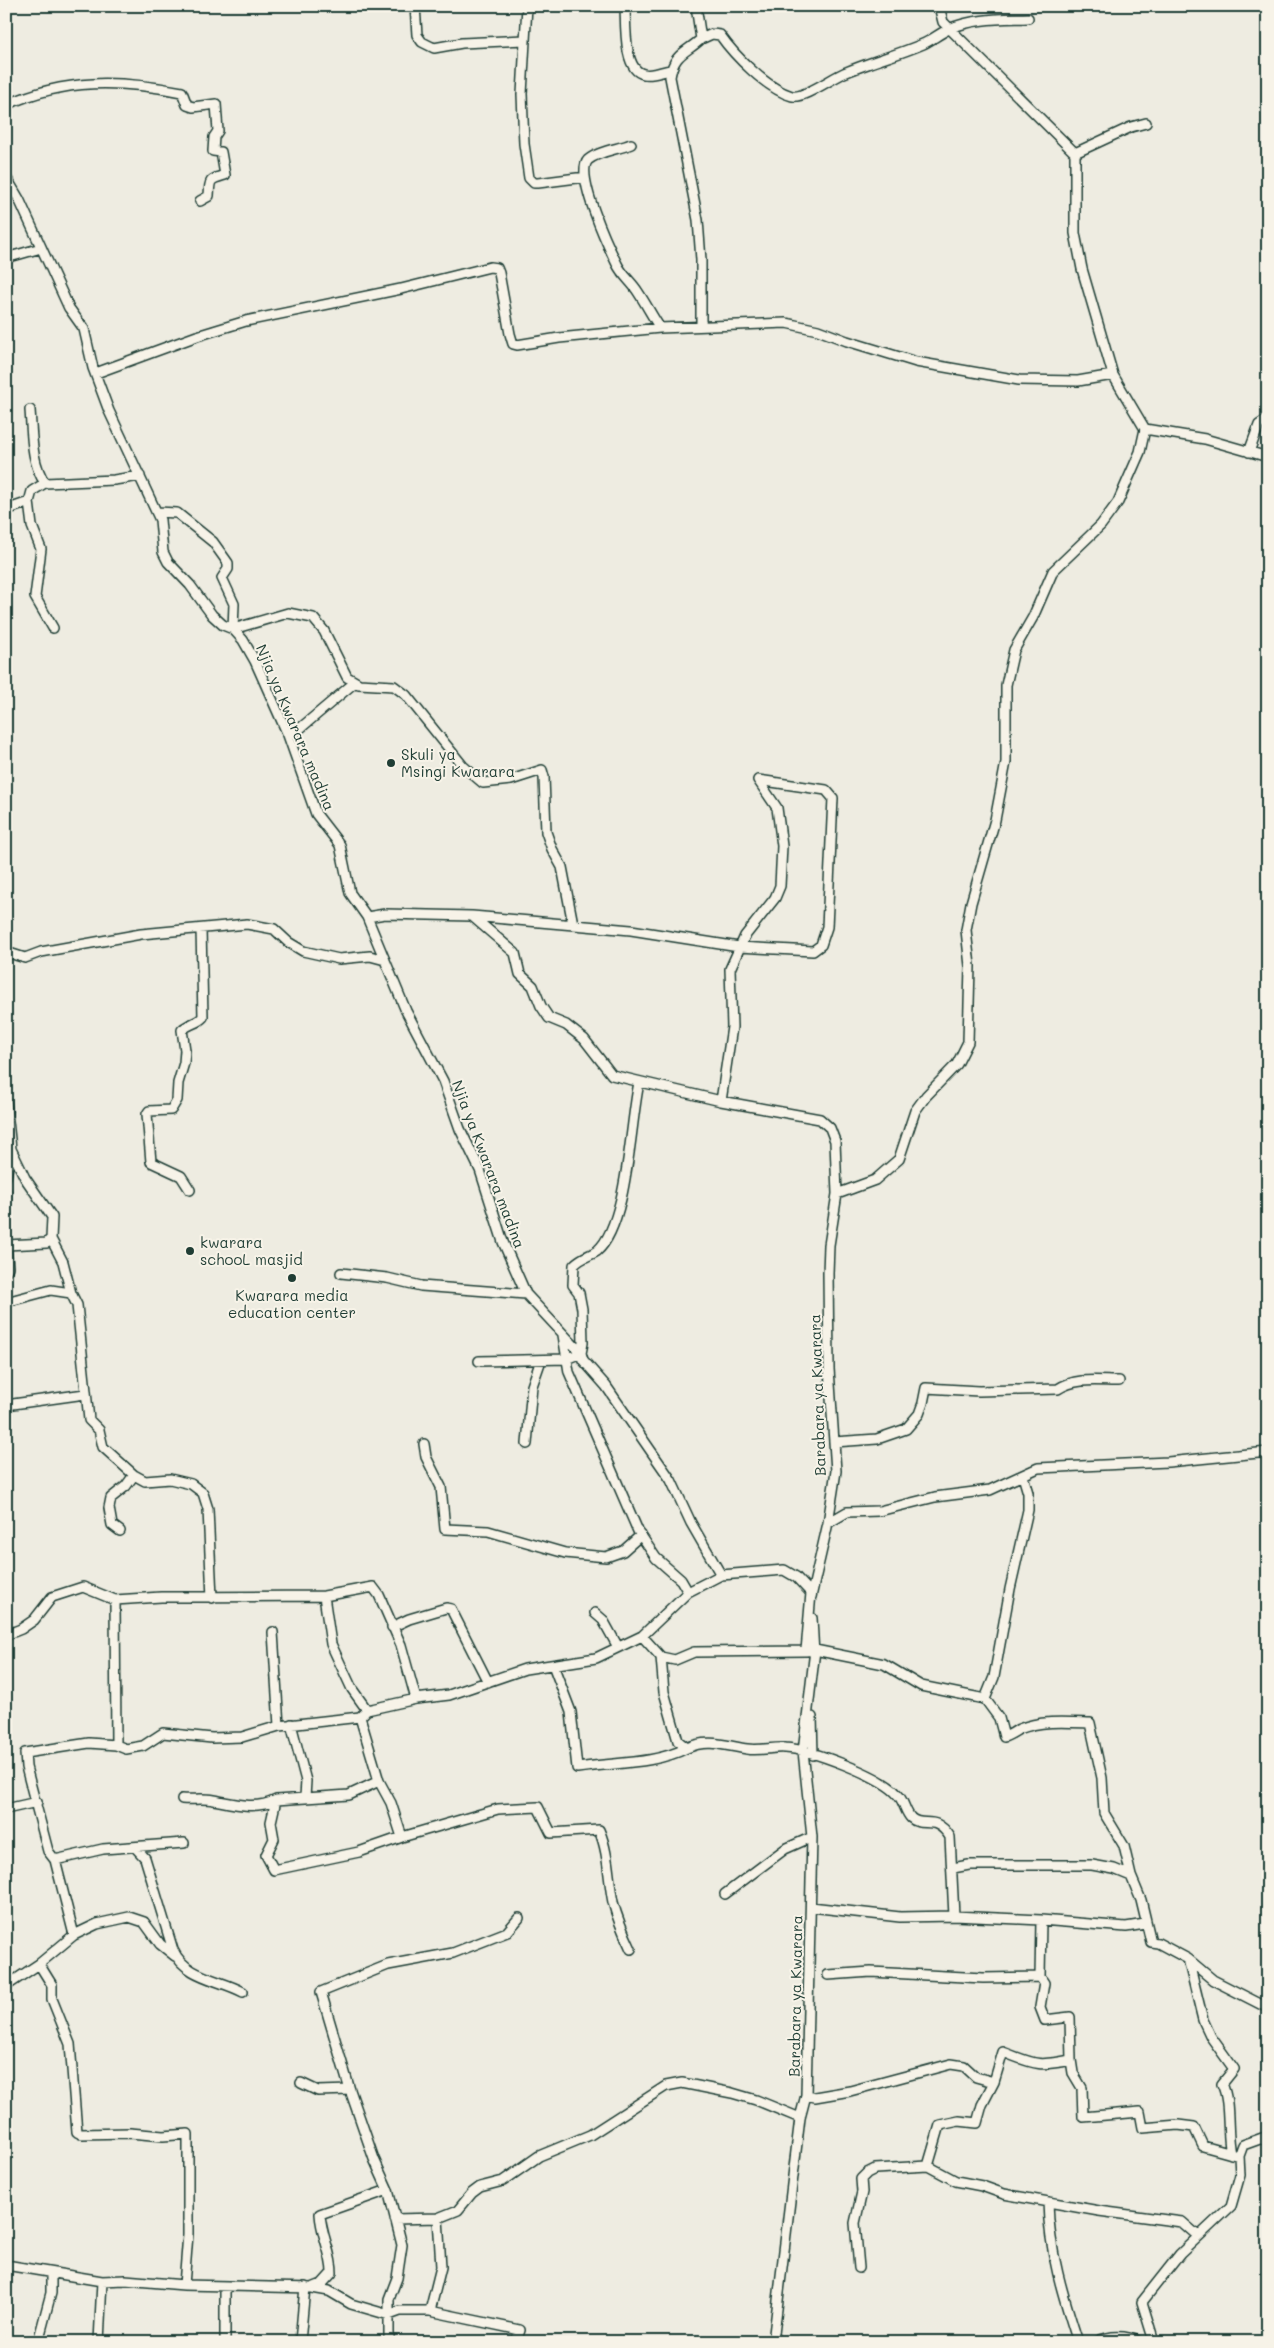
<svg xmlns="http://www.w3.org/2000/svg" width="1274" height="2348" viewBox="0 0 1274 2348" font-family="Mali,sans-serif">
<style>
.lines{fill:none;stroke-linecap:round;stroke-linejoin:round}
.street-casing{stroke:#1f3d34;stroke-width:12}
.street{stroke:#f7f3e8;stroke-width:9}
.poi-dot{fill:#1f3d34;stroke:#f7f3e8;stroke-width:2}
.labels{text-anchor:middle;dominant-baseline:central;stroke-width:4;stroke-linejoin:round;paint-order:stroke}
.street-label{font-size:15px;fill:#1f3d34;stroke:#f7f3e8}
.poi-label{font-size:15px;fill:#1f3d34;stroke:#f7f3e8;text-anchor:start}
</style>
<rect width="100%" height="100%" fill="#eeece1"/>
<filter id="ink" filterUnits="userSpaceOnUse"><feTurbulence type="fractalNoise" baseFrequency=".02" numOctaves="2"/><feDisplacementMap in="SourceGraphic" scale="10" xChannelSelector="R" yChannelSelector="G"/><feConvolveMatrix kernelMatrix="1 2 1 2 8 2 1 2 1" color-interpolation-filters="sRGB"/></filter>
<g filter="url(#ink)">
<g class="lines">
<g class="street-casing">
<path id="street" d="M415,6l2,29 5,7 12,6 28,-5 63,-3
M527,6l-5,88 2,50 5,34 5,5h4l47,-6
M625,6c1,16 -2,65 19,68 9,2 18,-3 27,-4
M696,6l5,33c-15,14 -27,14 -31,38l28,143 3,40v66
M701,39l11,-5 8,1c14,20 47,54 72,61 11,3 40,-18 52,-23 26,-11 53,-18 79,-29 9,-4 17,-11 26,-15 24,-11 54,-10 79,-11
M6,105c60,-27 113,-25 176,-13l5,13 6,2 23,-3 2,27 -4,6 -1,14 8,1 4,23c-16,5 -15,4 -16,21l-9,5
M631,144c-12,5 -33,7 -43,16 -14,14 21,88 29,104 5,11 15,18 21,28 8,12 14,24 22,36
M1075,153l56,-26 15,-4
M6,177l13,22 50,109 15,21 9,39 16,43 51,109 3,32 5,10 22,23 22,30 11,10 10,4 10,11 12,21 33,74 28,79 24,31 10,48 17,24 39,94 37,70 17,48 20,41 23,72 23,52 55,59 2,7 23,26 65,94 20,43 30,52
M6,258l35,-10
M96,373l101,-37 49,-15 155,-32 89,-22 7,1 2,5 11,61 3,10 4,1 42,-7 101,-10 126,-5 32,7 29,11 69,21 103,18 59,1 35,-6
M30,410c2,24 1,53 15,73l69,-3 26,-4
M1145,429l60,10 63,18
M1249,452l10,-27 9,-6
M45,483l-13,8 -3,11 3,24 9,23 -6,48 18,31
M6,510l23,-8
M157,512l20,1 36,29 15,21v6l-6,9 12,26 -1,25 55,-16 25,5 11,13 23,46 12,7 35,2 12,9 57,71 20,17 28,-3 31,-10 2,7 2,55 6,17 10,18 11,57
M288,735l9,-4 57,-48
M472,916l43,37 5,21 13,12 8,20 8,12 17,7 18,14 28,36 109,26 99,18 10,9 5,13 2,53 -8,51 -1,28 1,96 7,102 -8,52 -17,74
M367,917l18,-3 87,2 159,14 108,17 74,4 8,-6 6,-18 6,-129 -7,-8 -68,-10
M6,952l19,6 16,-6 100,-18 106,-10 27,5 14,13 15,9 36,8 31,-3 15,4
M721,1101l11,-74 -2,-58 15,-33 30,-38 5,-12 2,-40 -5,-38 -19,-28
M6,1102l5,47 14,29 27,39 -1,22 12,23 8,31 6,12 12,115 10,10 4,17 31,28 11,6 25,-2 21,5 12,9 5,16 4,89
M6,1177l5,-28
M190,1190l-9,-14 -30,-14 -4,-48 2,-3 22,-1 6,-10 1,-17 6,-20 1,-13 -3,-20c7,-7 15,-6 21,-13l-2,-88
M6,1191v26
M837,1194l38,-14 24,-21 16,-48 11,-15 31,-32 11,-22 2,-76 -4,-36 5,-27 24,-83 11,-58v-77l8,-35 19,-33 20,-46 48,-46 17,-23 22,-50 5,-23 -32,-54 -31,-106 -7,-36v-80l-132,-131 -4,-16
M6,1245l41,-2 4,-5
M6,1246l2,21 -2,4
M341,1273l46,5 34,8 105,8
M6,1302l45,-12 20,3
M563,1335l6,37 69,159 18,27 25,22 7,12
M479,1361l87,-2 15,-6 2,-10 -1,-34 -3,-16 -6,-8 1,-20c9,-9 16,-9 23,-14 31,-27 33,-128 42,-168
M6,1405l79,-11
M834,1442l43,-3 29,-10 13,-15 4,-11 3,-15 53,3 79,-2c18,-12 41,-8 61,-8
M424,1444l2,13 15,30 4,42 43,2 77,22 41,4 17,-6 18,-16
M527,1444l5,-58 9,-26
M828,1523l19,-11 32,-1 56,-14 55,-7 48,-22 130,-6 100,-10
M120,1531l-8,-6 -3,-17 2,-10 15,-12 8,-11
M324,1596l7,48 21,45 15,21
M115,1600l1,145
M595,1613l8,7 15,27
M812,1618l2,37
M392,1627l17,-8 37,-11 5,1 37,73
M273,1632l6,94
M6,1635l15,-6 13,-9 18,-23 31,-10 32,13 46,-3 163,-1 49,-9 6,8 22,50 15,54
M642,1636l19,21 3,35 14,49 9,7c20,-10 40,-2 60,1 13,2 26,-2 38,-1 25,1 97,28 113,47 6,6 7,17 13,23 12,11 24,-5 39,19l4,79
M815,1650l69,14 37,22 64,13 14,19 5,19c6,-2 10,-5 15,-8 22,-9 47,-7 71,-6l12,55 2,35 20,33 7,30
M661,1657l14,3 19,-8 112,-1
M553,1665l18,47 6,56c37,-6 76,-3 110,-20
M985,1699l9,-22 16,-88 18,-79v-17l-5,-17
M360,1717l19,64 12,22 11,34 96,-28 40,-2 13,26 48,-3c10,23 9,48 14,72 4,16 11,32 18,47
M812,1717l1,38
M291,1724l15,57 -1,16
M182,1799c10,1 22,-1 32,1 21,4 42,10 62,0l73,-5 30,-14
M276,1800l-5,22 3,17 -8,16 8,15 85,-18 43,-15
M6,1809l31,-7
M135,1847l10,11 28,92c13,28 46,29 70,42
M55,1860l48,-11 81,-6
M953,1868l16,-3h123l22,4 17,7 10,24 10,42 7,1 30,16 15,61 8,17 23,32 -12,15c9,19 4,47 9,70
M725,1894l60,-45 27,-12
M811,1907l89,10 54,-1 87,4 85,7 19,-3
M1041,1920l-1,57 4,6 -4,24 5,13 25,-3 1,43 2,13 9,15 1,29 57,-5 3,16 35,-3 16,2 9,19 36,10
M74,1935l-19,-75 -7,-9 -22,-84 -1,-14 64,-10 27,2 10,4 17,-3 20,-13 49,5 30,-1 37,-11 81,-9 7,-7 49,-11 33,-4 76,-26 71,-11 46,-22 46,-44 33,-17 63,-5 12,7 15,16 -5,58 9,-1 -12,101 9,86 -6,258 -6,23 -27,224
M1188,1959l25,21 55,28
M39,1964l35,-29 23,-11 32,-7 15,5 16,22 15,12
M828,1975l43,-3 112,6 57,-1
M6,1986l33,-22 13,21v14l18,45 7,88 4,2 49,-1 33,3 25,-2v100l-4,51
M301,2083l17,8 32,-1
M806,2095l9,2 35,-6 101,-27 13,2 12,11 18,5
M928,2166l12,-41 19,-4 18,2 5,-18 12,-23 9,-30c32,12 33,15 68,8
M1048,2202c1,49 15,94 30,140
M395,2219l43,-1 20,-8 14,-17 8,-6 23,-6 36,-25 51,-21 76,-49 16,-3 50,10 24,7 44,18
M6,2265l96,16 23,-1 59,5 128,3 17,3 22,13 38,11 11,-4h30l90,19 -4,12
M859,2268l-4,-45 7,-31 -1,-13 6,-6 8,-4 53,-3 28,15 26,5 22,8 95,17 83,11 16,14
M312,2288l10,-4 10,-11c0,-20 -11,-38 -12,-59l68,-24
M430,2311l11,-44 -3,-49
M38,2342l13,-49v-20
M99,2342l3,-61
M225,2342v-56
M300,2342l5,-55
M389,2342v-43l8,-21 5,-33 -14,-55 -14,-31 -24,-69 -29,-98 67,-27 65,-12 54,-21 12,-14
M1096,2342c14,-7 30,-7 44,0
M1152,2342l1,-4 -11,-36 38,-48 51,-48 9,-31 -1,-19 4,-11 25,-9"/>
</g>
<use href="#street" class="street"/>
</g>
</g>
<g class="poi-dot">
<circle cx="391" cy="763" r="5"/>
<circle cx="190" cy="1251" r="5"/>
<circle cx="292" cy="1278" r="5"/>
</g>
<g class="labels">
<g class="street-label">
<text transform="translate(296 727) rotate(67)">Njia ya Kwarara madina</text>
<text transform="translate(489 1164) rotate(69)">Njia ya Kwarara madina</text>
<text transform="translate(817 1395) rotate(-92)">Barabara ya Kwarara</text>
<text transform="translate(795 1996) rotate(-89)">Barabara ya Kwarara</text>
</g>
<g class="poi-label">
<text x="401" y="754">Skuli ya<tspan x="401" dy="17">Msingi Kwarara</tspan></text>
<text x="200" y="1242">kwarara<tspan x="200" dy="17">schooL masjid</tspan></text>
<text x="292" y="1295" text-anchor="middle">Kwarara media<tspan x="292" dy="17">education center</tspan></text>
</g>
</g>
<rect width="1274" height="2348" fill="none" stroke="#f7f3e8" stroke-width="25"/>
<rect x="12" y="12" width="1249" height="2323" fill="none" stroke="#1f3d34" stroke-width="2" filter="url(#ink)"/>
</svg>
